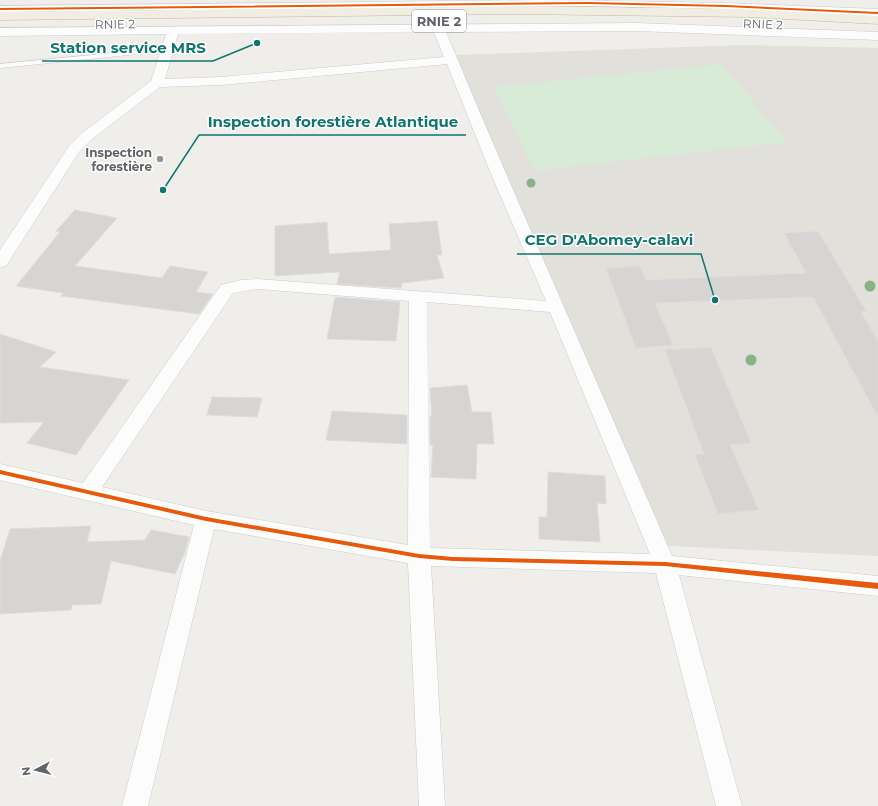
<svg xmlns="http://www.w3.org/2000/svg" width="878" height="806" viewBox="0 0 878 806" font-family="Montserrat,sans-serif">
<style>
.education{fill:#e2e0da}
.green{fill:#d8ebd6}
.building{fill:#d6d5d3;stroke:#deddd9}
.lines{fill:none;stroke-linecap:round;stroke-linejoin:round}
.lane-casing{stroke:#cbcccc;stroke-width:1}
.street-casing{stroke:#cbcccc;stroke-width:1}
.highway-casing{stroke:#c8b996;stroke-width:1}
.lane{fill:#fdfcfc;fill-rule:evenodd}
.street{fill:#fdfcfc;fill-rule:evenodd}
.highway{fill:#f0ede3;fill-rule:evenodd}
.cycleway-casing{stroke:#fff;stroke-width:3}
.cycleway{fill:#e8590c;fill-rule:evenodd}
.tree{fill:#88b388}
.poi-dot{fill:#919496;stroke:#fff;stroke-width:1.5}
.labels{text-anchor:middle;dominant-baseline:central;stroke-width:3;stroke-linejoin:round;paint-order:stroke}
.far-street-label{font-size:12px;fill:#5f6368;stroke:#fff}
.far-poi-label{font-size:12px;font-weight:bold;fill:#5f6368;stroke:#fff;text-anchor:end}
.shield{fill:#fff;stroke:#8f9295;stroke-width:1}
.shield-label{font-size:13px;font-weight:bold;fill:#5f6368}
.leader{fill:none;stroke:#0f766e;stroke-width:1.5}
.callout-dot{fill:#0f766e;stroke:#fff;stroke-width:1.5}
.callout-label{font-size:15px;text-anchor:middle;font-weight:bold;fill:#0f766e;stroke:#fff;stroke-width:3;stroke-linejoin:round;paint-order:stroke}
</style>
<rect width="100%" height="100%" fill="#efeeea"/>
<path class="education" d="M744,45l134,3v508l-228,-11 -195,-490z"/>
<path class="green" d="M722,64l65,78 -253,29 -40,-84z"/>
<path class="building" d="M75,210l42,8 -42,48 87,12 8,-12 38,6 -12,20 17,2 -14,20 -138,-18 2,-3 -47,-7 44,-54 -4,-1z
M437,221l5,34h-5l7,23 -42,5 -1,5 -64,-4 3,-12 -65,4v-50l52,-4 2,32h2l60,-4 -2,-26z
M818,231l48,80 -5,1 17,29v76l-65,-120 -158,6 18,42 -37,3 -30,-80 34,-2 6,14 160,-7 -22,-40z
M335,297l65,5 -4,39 -69,-2z
M0,334l56,18 -16,15 89,13 -53,75 -49,-12 17,-21 -44,1z
M711,347l40,96 -21,2 29,65 -41,4 -23,-59 9,-1 -39,-104z
M467,385l5,27h19l3,32h-17l-1,35 -45,-2 2,-32h-3v-29h2l-2,-28z
M212,397l50,1 -5,19 -50,-2z
M332,411l75,4v29l-81,-4z
M548,472l57,4 1,28 -9,-1 3,39 -61,-3v-22h8z
M91,526l-4,16 58,-2 6,-10 38,7 -4,15 -10,22 -64,-13 -10,43 -29,1 -1,5 -71,4v-53l10,-32z"/>
<g class="lines">
<g class="lane-casing">
<path id="lane" d="M166,48l2,1v2l-168,17v-4z"/>
</g>
<g class="street-casing">
<path id="street" d="M543,0l183,3 152,6v8l-152,-8 -138,-3 -588,6v-6z
M637,23l241,9v8l-241,-9 -191,1c73,175 151,349 226,524l206,20v20l-199,-21 63,231h-26l-60,-233 -225,-7 14,240h-26l-11,-243 -194,-34 -66,277h-26l72,-281 -194,-45v-16l83,19 138,-198 20,-5 17,-1 288,22 -55,-127 -44,-110 -226,21 -61,2 -68,52 -13,13 -73,114 -6,1v-17l69,-104 13,-13 69,-52 15,-47 -166,2v-8zM434,32l10,25 -223,20 -56,2 13,-45zM258,289l151,12 -1,244 -202,-34 -104,-24 131,-194zM427,302l123,10 100,242 -220,-6z"/>
</g>
<g class="highway-casing">
<path id="highway" d="M515,6l234,3 129,7v8l-129,-7 -234,-3 -515,6v-8z"/>
</g>
<use href="#lane" class="lane"/>
<use href="#street" class="street"/>
<use href="#highway" class="highway"/>
<g class="cycleway-casing">
<path id="cycleway" d="M588,2l138,3 152,7v2l-152,-7 -138,-3 -588,6v-2z
M0,470l206,47 213,37 34,3 212,5 213,21v6l-213,-23 -212,-5 -34,-3 -213,-37 -206,-47z"/>
</g>
<use href="#cycleway" class="cycleway"/>
</g>
<g class="tree">
<circle cx="531" cy="183" r="4.5"/>
<circle cx="870" cy="286" r="5.5"/>
<circle cx="751" cy="360" r="5.5"/>
</g>
<circle class="poi-dot" cx="160" cy="159" r="4"/>
<g class="labels">
<g class="far-street-label">
<text transform="translate(115 24) rotate(-1)">RNIE 2</text>
<text transform="translate(763 24) rotate(2)">RNIE 2</text>
</g>
<g class="far-poi-label">
<text x="152" y="152">Inspection<tspan x="152" dy="14">forestière</tspan></text>
</g>
<rect class="shield" x="412" y="10" width="54" height="22" rx="3"/>
<g class="shield-label">
<text x="439" y="21">RNIE 2</text>
</g>
</g>
<path class="leader" d="M257 43L213 61H42M163 190L199 135H466M715 300L701 254H517"/>
<g class="callout-dot">
<circle cx="257" cy="43" r="4"/>
<circle cx="163" cy="190" r="4"/>
<circle cx="715" cy="300" r="4"/>
</g>
<g class="callout-label">
<text x="128" y="53">Station service MRS</text>
<text x="333" y="127">Inspection forestière Atlantique</text>
<text x="609" y="245">CEG D'Abomey-calavi</text>
</g>
<g transform="translate(36 770) rotate(263)" stroke="#ffffff" stroke-width="3" paint-order="stroke">
<path d="M0-3L7 15L0 10L-7 15Z" fill="#5f6368"/>
<text y="-6" font-size="11" font-weight="bold" text-anchor="middle" fill="#5f6368">N</text>
</g>
</svg>
